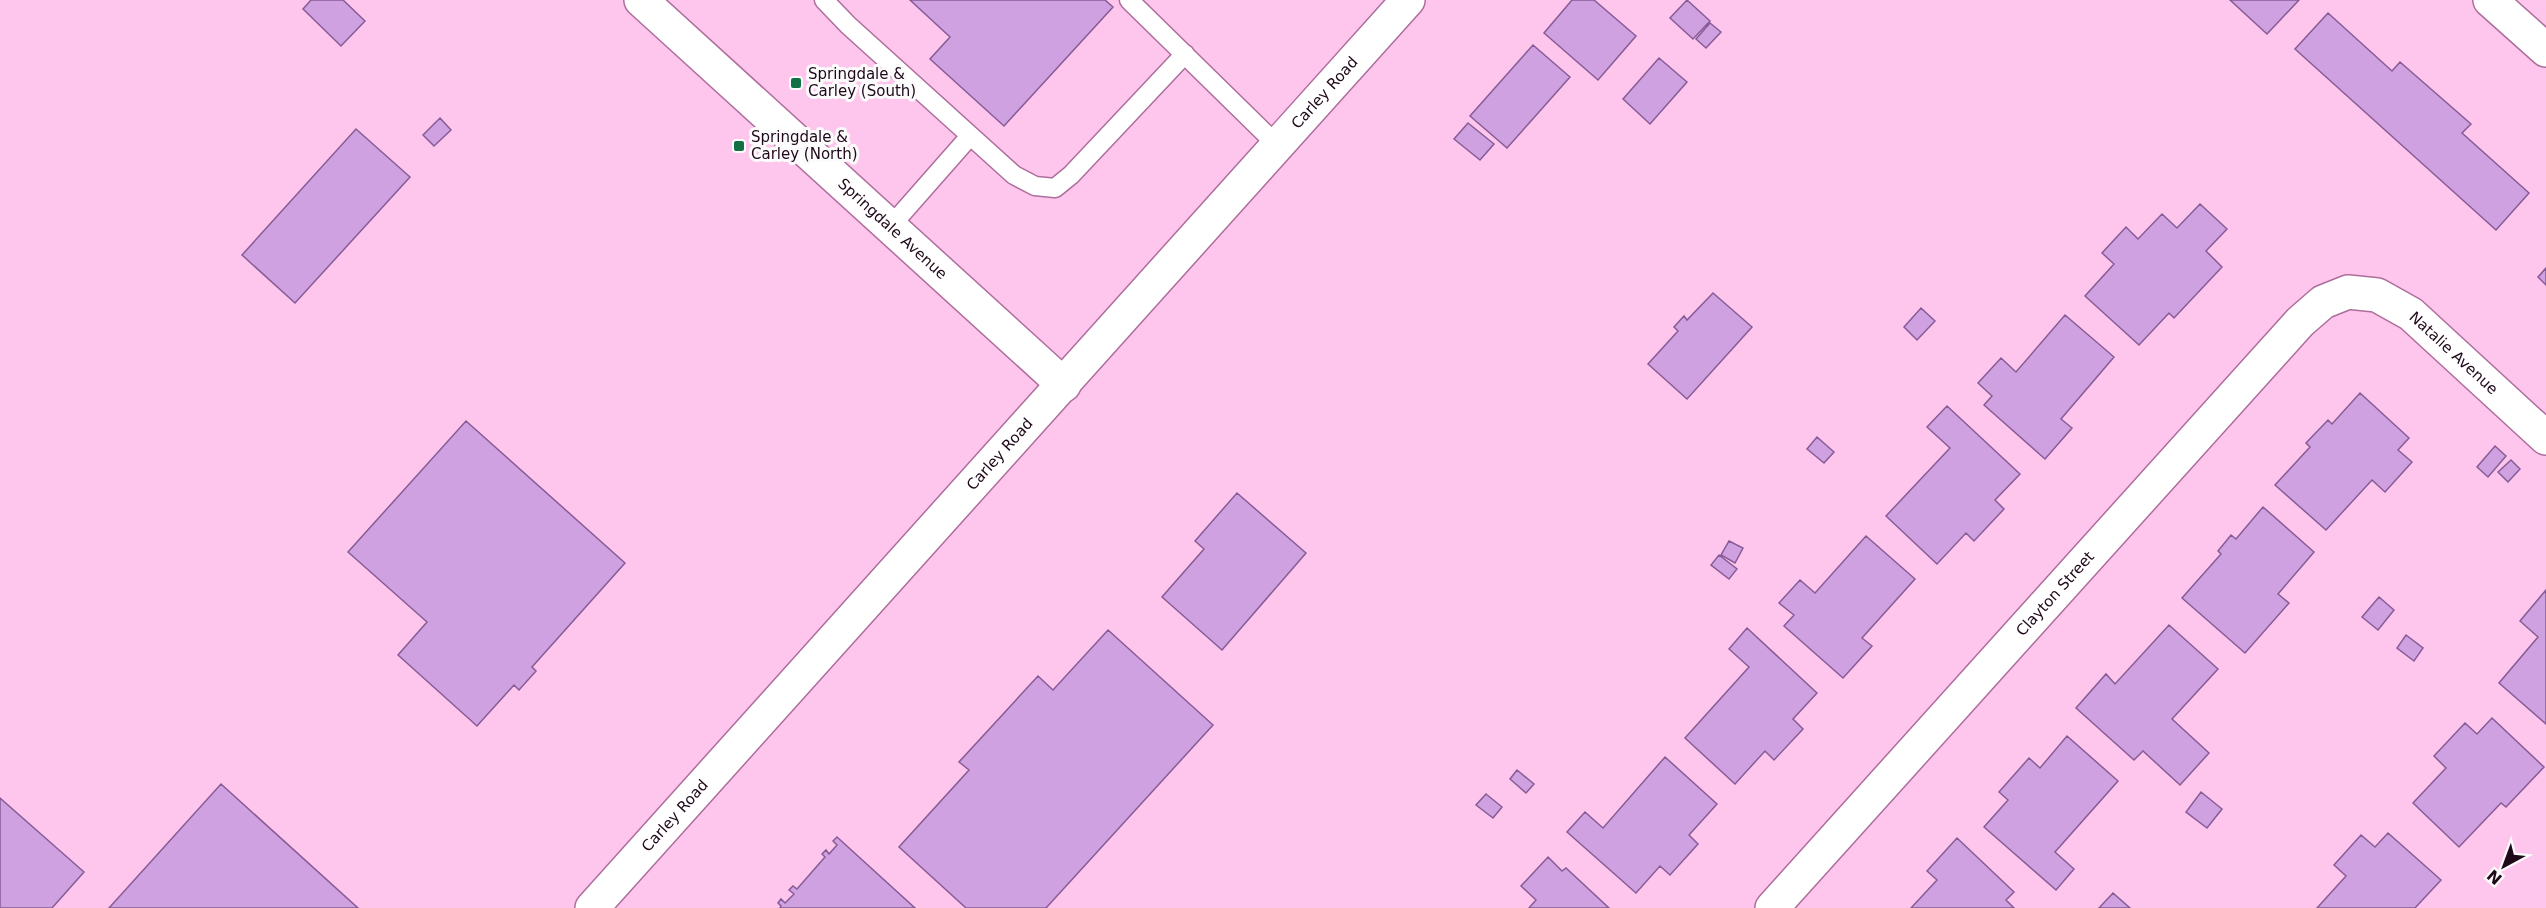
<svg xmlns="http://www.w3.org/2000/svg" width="2546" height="908" viewBox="0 0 2546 908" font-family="'DejaVu Sans',sans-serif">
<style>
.building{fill:#cfa1e0;stroke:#875c96;stroke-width:1.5}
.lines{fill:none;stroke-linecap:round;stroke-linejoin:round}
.service-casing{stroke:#ad6e9c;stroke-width:21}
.minor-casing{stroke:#ad6e9c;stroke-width:36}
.tertiary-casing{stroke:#ad6e9c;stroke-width:36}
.service{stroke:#fff;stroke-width:18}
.minor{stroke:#fff;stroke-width:33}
.tertiary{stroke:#fff;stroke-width:33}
.poi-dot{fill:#137045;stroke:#fbfbfb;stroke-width:2}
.labels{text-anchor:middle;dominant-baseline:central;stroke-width:6;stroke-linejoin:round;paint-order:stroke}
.poi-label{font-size:15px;fill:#1f081a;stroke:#fbfbfb;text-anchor:start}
.street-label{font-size:15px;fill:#1f081a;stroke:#fbfbfb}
</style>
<rect width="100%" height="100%" fill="#fec6ed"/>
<path class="building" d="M311,0h32l22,21 -24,25 -38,-37z
M910,0h195l8,7 -109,119 -74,-67 20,-22z
M1572,0h22l42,36 -38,44 -54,-47z
M1687,0l23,21 -17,18 -23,-21z
M2230,0h69l-32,34z
M2328,13l64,58 8,-9 71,62 -9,9 67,60 -33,37 -201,-181z
M1710,23l11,9 -15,16 -10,-9z
M1533,45l37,32 -63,71 -37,-32z
M1659,58l28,24 -37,42 -27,-25z
M440,118l11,12 -17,16 -11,-11z
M1468,123l26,21 -14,16 -26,-21z
M356,129l54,48 -115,126 -53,-48z
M2200,204l27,25 -21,22 16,16 -48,51 -5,-5 -30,32 -54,-49 29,-32 -12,-11 24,-26 12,12 24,-25 15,14z
M2546,268v17l-8,-8z
M1713,293l39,34 -65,72 -39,-35 30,-33 -4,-4 10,-11 3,4z
M1921,308l14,13 -18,19 -13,-13z
M2065,315l49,42 -53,62 11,9 -27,31 -61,-54 8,-9 -14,-13 23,-25 15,14z
M2360,393l49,45 -11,12 14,12 -27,30 -13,-12 -46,50 -51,-45 35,-38 -4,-4 22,-23 4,4z
M1947,406l73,68 -25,26 9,9 -30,32 -8,-8 -29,31 -51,-48 64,-68 -23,-21z
M466,421l159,142 -93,104 4,4 -17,19 -5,-5 -37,41 -79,-71 29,-33 -79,-70z
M1817,437l17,15 -10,11 -17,-14z
M2495,446l11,10 -18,21 -11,-10z
M2511,460l9,9 -12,13 -10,-10z
M1237,493l69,60 -84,97 -60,-53 42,-48 -9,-8z
M2263,507l51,45 -36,42 11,9 -44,50 -63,-55 39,-44 -3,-3 13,-16 5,4z
M1866,536l49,43 -53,59 10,8 -29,32 -59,-52 10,-11 -15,-12 21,-23 15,13z
M1729,541l14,7 -8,15 -14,-8z
M1719,555l18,14 -8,10 -18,-14z
M2546,590v134l-47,-41 39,-46 -18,-16z
M2379,597l15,13 -16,20 -16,-13z
M2169,625l49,44 -46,50 37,34 -29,32 -37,-34 -9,9 -58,-52 30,-34 9,10z
M1747,628l70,65 -24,26 10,10 -29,31 -9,-9 -30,33 -50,-46 64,-71 -20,-18z
M1108,630l105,95 -167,183h-80l-67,-61 70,-77 -10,-8 79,-86 15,14z
M2406,635l17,13 -9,13 -17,-13z
M2492,718l52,49 -38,40 -5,-4 -42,44 -46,-44 33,-35 -12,-12 31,-33 12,11z
M2067,736l51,45 -63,71 19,17 -18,21 -72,-63 24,-27 -9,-8 30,-34 11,10z
M1665,757l52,47 -28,31 9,9 -28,31 -10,-9 -24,27 -69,-61 18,-20 18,16z
M1517,770l17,14 -8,9 -16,-14z
M221,784l137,124h-249z
M2201,792l21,17 -15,19 -21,-16z
M1486,794l16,13 -9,11 -17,-13z
M0,798l84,74 -32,36h-52z
M2388,833l53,47 -26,28h-98l29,-32 -12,-11 27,-30 14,12z
M837,837l78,71h-135l1,-2 -3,-3 3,-4 4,4 9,-9 -5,-4 4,-4 4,3 28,-32 -3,-3 4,-4 3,4 8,-9 -4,-4z
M1957,838l57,54 -8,8 8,8h-103l26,-28 -10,-9z
M1548,857l14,14 4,-3 43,40h-80l7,-8 -15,-14z
M2113,893l17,15h-31z"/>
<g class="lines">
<g class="service-casing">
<path id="service" d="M824,0l24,25 166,150 21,11 20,2 16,-13 114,-121
M1129,0l149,146
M890,227l80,-91"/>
</g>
<g class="minor-casing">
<g id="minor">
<path id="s1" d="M641,0l423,385"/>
<path d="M2490,0l56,50"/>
<path id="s2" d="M1772,908l528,-586 23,-20 25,-10 29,3 34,19 135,124"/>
</g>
</g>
<g class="tertiary-casing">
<g id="tertiary">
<path id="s3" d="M592,908l816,-908"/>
</g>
</g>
<use href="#service" class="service"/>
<use href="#minor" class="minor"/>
<use href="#tertiary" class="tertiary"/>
</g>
<g class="poi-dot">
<rect x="790" y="77" width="12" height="12" rx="3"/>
<rect x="733" y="140" width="12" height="12" rx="3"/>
</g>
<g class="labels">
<g class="poi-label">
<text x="808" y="74">Springdale &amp;<tspan x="808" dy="17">Carley (South)</tspan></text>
<text x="751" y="137">Springdale &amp;<tspan x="751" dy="17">Carley (North)</tspan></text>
</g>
<g class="street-label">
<text stroke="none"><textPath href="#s3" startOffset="1096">Carley Road</textPath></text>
<text stroke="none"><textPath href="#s1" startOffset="340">Springdale Avenue</textPath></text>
<text stroke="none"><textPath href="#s2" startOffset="972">Natalie Avenue</textPath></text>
<text stroke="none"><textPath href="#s3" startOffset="610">Carley Road</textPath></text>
<text stroke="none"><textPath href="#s2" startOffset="423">Clayton Street</textPath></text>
<text stroke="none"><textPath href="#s3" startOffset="124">Carley Road</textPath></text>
</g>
</g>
<g transform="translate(2504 866) rotate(221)" stroke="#fbfbfb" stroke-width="4.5" paint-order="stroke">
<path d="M0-4.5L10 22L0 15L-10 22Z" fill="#1f081a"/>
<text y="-9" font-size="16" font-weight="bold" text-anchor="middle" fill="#1f081a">N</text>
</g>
</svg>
